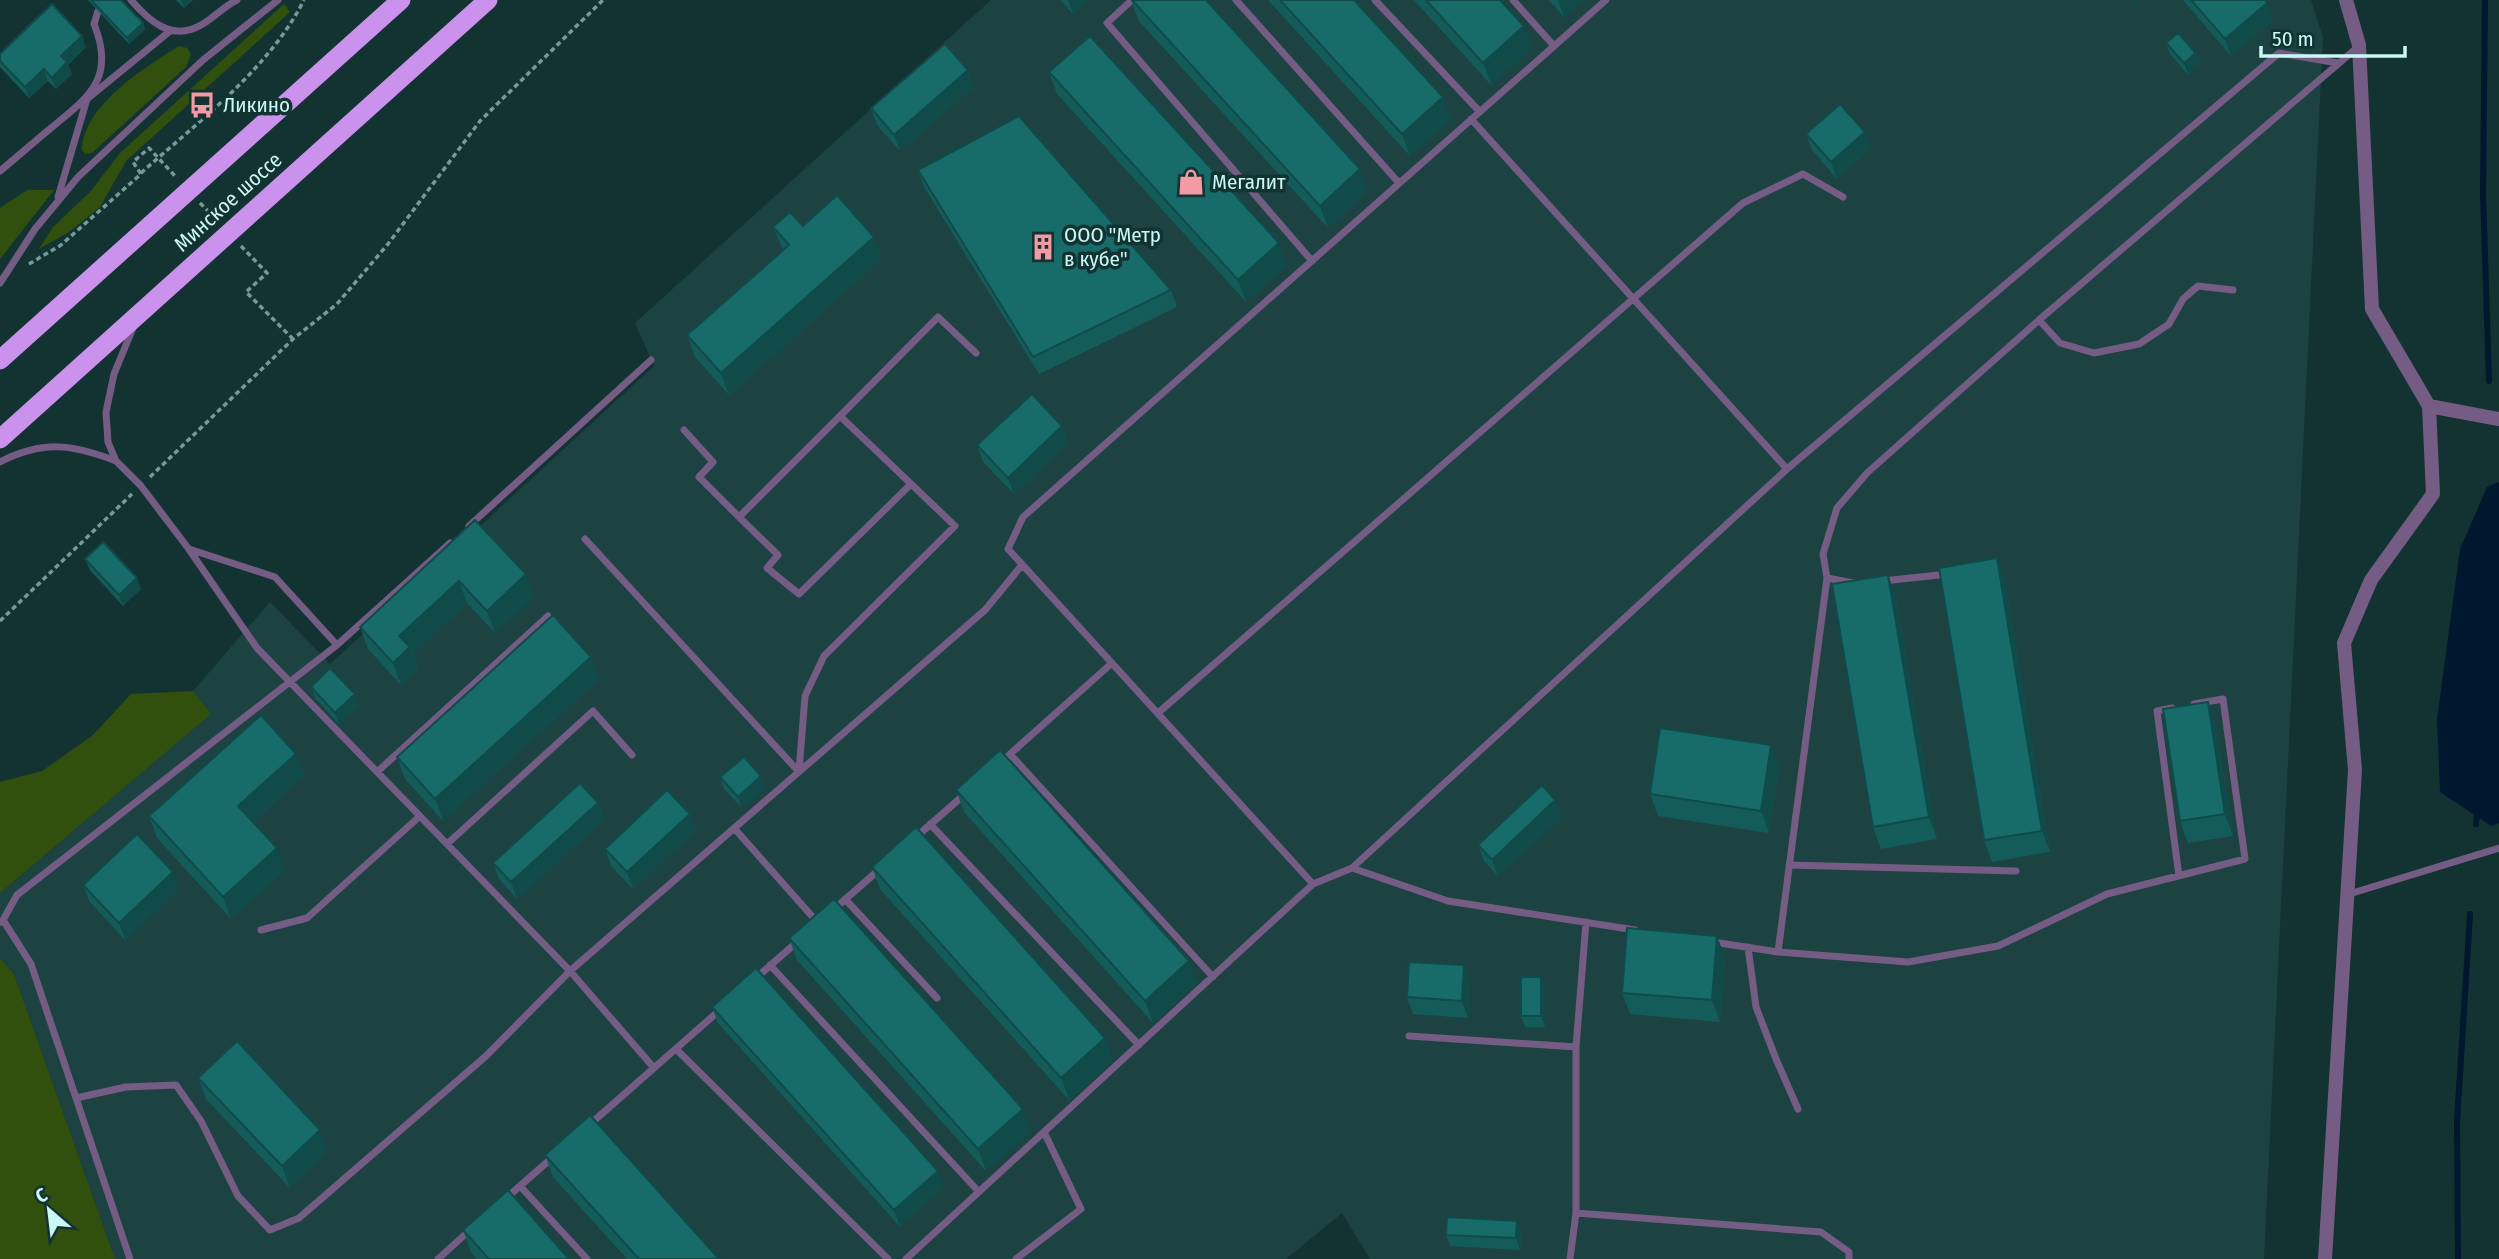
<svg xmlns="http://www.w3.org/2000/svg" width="2499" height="1259" viewBox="0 0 2499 1259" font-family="'Fira Sans Condensed',sans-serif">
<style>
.built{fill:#1c4241}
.green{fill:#31500e}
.water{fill:#001730}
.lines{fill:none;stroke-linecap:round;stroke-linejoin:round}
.stream{stroke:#001730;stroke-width:6}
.path{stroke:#749b99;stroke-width:3.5;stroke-dasharray:5 3.5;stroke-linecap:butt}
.service{stroke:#755c84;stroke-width:7}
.minor{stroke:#755c84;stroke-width:14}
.trunk{stroke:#ca92ec;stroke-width:19}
.wall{fill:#145c5a}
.shaded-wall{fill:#104b4a}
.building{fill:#176b69;stroke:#104b4a;stroke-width:2}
.labels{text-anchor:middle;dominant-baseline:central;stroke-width:7;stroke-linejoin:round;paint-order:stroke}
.poi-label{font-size:21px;fill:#caf8f5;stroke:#133332;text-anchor:start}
.street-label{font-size:21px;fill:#caf8f5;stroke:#133332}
</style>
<rect width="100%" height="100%" fill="#133332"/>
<path class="built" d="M991,0h1320l12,37 -59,1222h-894l-28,-46 -56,46h-1171l-101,-285 -14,-16v-65l210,-179 -17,-23 77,-89 60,62 324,-298 -19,-43z"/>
<path class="green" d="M284,4l6,8 -164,149 -26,46 -31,25 -30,17 14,-22 38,-36 29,-38z
M179,46l8,2 4,6 -5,13 -94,86 -7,1 -3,-4c1,-44 63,-83 97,-104z
M27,190h27l-54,69v-51z
M193,691l18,23 -211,179v-111l42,-11 50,-35 39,-42z
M0,958l14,16 101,285h-115z"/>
<path class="water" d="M2499,482v341l-8,3 -51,-34 -3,-73 23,-170 27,-62z"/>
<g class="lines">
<path class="stream" d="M2485,0l-2,194 6,187
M2476,824l1,-16
M2458,1259l-1,-138 13,-207"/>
<path class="path" d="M141,173c57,-51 128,-104 163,-173
M200,203l17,17
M241,246l26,27 -21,19 47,47
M29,264l32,-19 80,-71 -8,-12 16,-14 27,29
M150,477l143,-138 44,-35 51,-60 92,-123 123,-121
M0,621l132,-127"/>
<path class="service" d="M131,0c18,21 41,42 70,25 13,-7 23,-19 36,-25
M1132,0l-25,23 205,238
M1236,0l163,183
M1375,0l105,112
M1513,0l41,46
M1606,0l-583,517 -15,32 305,335 39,-16 96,33 187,29
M1471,119l316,350 492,-416 59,10
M0,171c17,-14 34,-29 51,-43 38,-31 65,-50 43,-104l4,-13
M58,197l29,-98 83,-68
M0,283l35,-54 43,-52 125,-117 75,-60
M2233,290l-35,-4 -15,13 -14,25 -30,20 -45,9 -34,-10 -21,-23 320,-274
M133,328l-19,46 -8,38 2,30 8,19 25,25 47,62 69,100 313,323 84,97
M840,416l98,-99 38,36
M684,430l29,32 -14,15 40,40 101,-101 115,110 -131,130 -19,40 -6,75
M0,462c43,-22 72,-18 116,-1
M739,517l39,38 -11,13 32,26 112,-110
M469,526l182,-166
M585,539l214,233
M189,549l86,28 62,68 113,-102
M1827,578l-49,374 130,10 90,-16 109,-52 138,-35 -22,-160 -29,5
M1883,581l65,-7
M1854,583l-27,-5 -4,-24 14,-46 30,-35 172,-153
M2172,708l-15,3 22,165
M1158,713l585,-510 60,-29 40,23
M1010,754l203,223
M1000,763l112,-100
M377,772l171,-156
M930,824l209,221
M734,828l84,95
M916,837l49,-43
M447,844l146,-133 39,44
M1789,865l227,6
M1352,868l435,-399
M2346,895l153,-47
M845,899l92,99
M832,911l49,-43
M3,920l14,-25 320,-250
M1,922l2,-2 28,44 99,295
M1586,922l-10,125v166l245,19 28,20v7
M261,930l46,-12 113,-102
M1713,942l65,10
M1748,947l8,60 20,52 22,50
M770,965l209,227
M756,978l41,-36
M1409,1036l167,11
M676,1049l212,210
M76,1098l50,-11 50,-2 25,36 37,75 32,34 29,-12 187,-162 84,-85 415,-361 37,-45
M588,1126l133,-117
M520,1186l67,73
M504,1200l49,-43
M438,1259l33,-30
M906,1259l407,-375
M1016,1259l65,-50 -37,-77
M1570,1259l6,-46"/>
<path class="minor" d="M2429,406l70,13
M2325,1259l30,-489 -11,-127 27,-63 62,-86 -4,-88 -57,-97 -13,-264 -13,-45"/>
<path class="trunk" d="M0,360l401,-360
M0,439l488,-439"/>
</g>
<path class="wall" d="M88,0h33l22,23 2,6 -16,15z
M176,0h17l-9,8z
M1061,0h27l-15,14z
M1131,0l237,191 -40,37 -189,-207z
M1268,0h86l97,119 -41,37z
M1414,0h86l24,26 8,22 -41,37z
M1549,0h34l-19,17z
M2183,0h82l9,20 -43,36z
M2166,43l30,10 4,11 -12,11 -18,-21z
M86,47l-18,18 4,9 -16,15 -8,-8 -19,17 -29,-31v-13z
M1049,72l238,193 -41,37 -189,-208z
M974,87l-74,64 -23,-26 -6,-17z
M1865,132l6,16 -34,31 -25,-29 -6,-16z
M918,170l253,120 6,17 -138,67 -115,-187z
M803,226l79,33 -153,136 -34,-38 -8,-22 96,-85 -10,-23z
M1062,426l6,17 -54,51 -31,-32 -6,-17z
M475,520l51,54 8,22 -39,37 -28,-30 -55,51 6,15 -17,16 -33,-36 -8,-22z
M85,559l56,30 -18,17 -33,-36z
M1888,575l8,22 41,242 -56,10 -8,-22z
M2005,580l45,272 -58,10 -8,-22z
M599,679l-156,142 -38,-42 -8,-22z
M311,687l48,19 -20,18 -24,-26z
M2216,724l17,112 -45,7 -8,-22z
M296,754l8,22 -51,46 32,48 -54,49 -74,-81 -8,-22z
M1779,767l-10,66 -111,-17 -8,-22z
M761,776l4,11 -23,21 -18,-19 -4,-12z
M956,790l241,193 -44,40 -189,-211z
M598,803l6,16 -87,80 -18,-20 -6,-16z
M690,814l6,16 -63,59 -22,-23 -6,-17z
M1562,817l-64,59 -14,-15 -6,-16z
M872,867l241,193 -44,40 -189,-211z
M83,885l96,4 -54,51 -36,-39z
M1717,936l8,22 -5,64 -90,-8 -8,-21z
M789,938l242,193 -45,40 -189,-211z
M1541,977l4,11v39h-20l-4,-11z
M1470,982l-2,36 -55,-4 -6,-17z
M712,1007l232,180 -44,40 -182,-204z
M198,1078l130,74 -38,36 -84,-89z
M545,1155l174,104h-92l-74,-82z
M463,1230l106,29h-92l-6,-7z
M1521,1232l-1,18 -70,-4 -4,-11z"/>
<path class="shaded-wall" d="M181,0h12l-9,8z
M1068,0h20l-15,14z
M1558,0h25l-19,17z
M2132,0h7l-5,6z
M2267,3l7,17 -43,36 -6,-17z
M143,23l2,6 -16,15 -2,-6z
M1524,26l8,22 -41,37 -8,-22z
M82,36l4,11 -18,18 4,9 -16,15 -4,-11 9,-22z
M2196,53l4,11 -12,11 -4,-12z
M44,69l4,12 -19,17 -4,-11z
M968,70l6,17 -74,64 -6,-16z
M1443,97l8,22 -41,37 -8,-22z
M1865,132l6,16 -34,31 -6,-17z
M1360,169l8,22 -40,37 -8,-22z
M874,237l8,22 -153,136 -8,-22z
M1279,243l8,22 -41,37 -8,-22z
M1062,426l6,17 -54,51 -6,-16z
M1997,558l8,22 45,272 -8,-21z
M526,574l8,22 -39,37 -8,-22z
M1888,575l8,22 41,242 -8,-22z
M137,578l4,11 -18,17 -4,-11z
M459,581l8,22 -55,51 6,15 -17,16 -8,-22 6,-27z
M591,657l8,22 -156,142 -8,-22z
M355,694l4,12 -20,18 -4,-11z
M2208,702l8,22 17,112 -8,-22z
M1771,745l8,22 -10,66 -8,-22z
M296,754l8,22 -58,52 -8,-22z
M761,776l4,11 -23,21 -4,-11z
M1555,800l7,17 -64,59 -6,-16z
M598,803l6,16 -87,80 -6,-17z
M690,814l6,16 -63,59 -6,-17z
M277,848l8,22 -54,49 -8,-22z
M173,872l6,17 -54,51 -6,-17z
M1717,936l8,22 -5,64 -8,-22z
M1189,961l8,22 -44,40 -8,-22z
M1464,965l6,17 -2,36 -6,-17z
M1541,977l4,11v39l-4,-11z
M1105,1038l8,22 -44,40 -8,-22z
M1023,1109l8,22 -45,40 -8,-22z
M320,1130l8,22 -38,36 -8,-22z
M938,1171l6,16 -44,40 -6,-17z
M1517,1221l4,11 -1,18 -4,-12z"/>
<path class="building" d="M91,0h30l22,23 -16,15z
M1132,0h74l154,169 -40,37z
M1280,0h74l89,97 -41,37z
M1426,0h74l24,26 -41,37z
M2191,0h74l2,3 -42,36z
M52,4l30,32 -21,20 6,6 -15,16 -8,-9 -19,18 -25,-26v-7z
M2178,33l18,20 -12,10 -18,-20z
M1090,36l189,207 -41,37 -189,-208z
M945,44l23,26 -74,65 -23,-27z
M1840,104l25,28 -34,30 -25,-28z
M1019,116l152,174 -138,67 -115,-187z
M837,195l37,42 -153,136 -34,-38 102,-90 -16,-18 17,-15 13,14z
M1032,394l30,32 -54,52 -31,-33z
M475,520l51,54 -39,37 -28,-30 -60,55 11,11 -17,16 -33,-36z
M103,542l34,36 -18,17 -34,-36z
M1997,558l45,273 -58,9 -45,-272z
M1888,575l41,242 -56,10 -41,-243z
M553,615l38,42 -156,142 -38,-42z
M330,668l25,26 -20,19 -24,-26z
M2208,702l17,112 -45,7 -17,-112z
M261,715l35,39 -58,52 39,42 -54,49 -74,-81z
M1660,728l111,17 -10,66 -111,-17z
M1000,750l189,211 -44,40 -189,-211z
M744,757l17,19 -23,21 -18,-20z
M580,783l18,20 -87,79 -18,-19z
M1542,785l13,15 -63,60 -14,-15z
M667,790l23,24 -63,58 -22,-23z
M916,827l189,211 -44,40 -189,-211z
M137,834l36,38 -54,51 -36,-38z
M834,899l189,210 -45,40 -189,-211z
M1627,928l90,8 -5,64 -90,-7z
M1409,962l55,3 -2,36 -55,-4z
M756,968l182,203 -44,39 -182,-203z
M1521,977h20v39h-20z
M237,1041l83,89 -38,36 -84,-88z
M590,1115l129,144h-80l-94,-104z
M508,1190l61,69h-80l-26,-29z
M1447,1217l70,4 -1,17 -70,-3z"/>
<defs>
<g id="bus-bare" transform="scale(2.1)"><path d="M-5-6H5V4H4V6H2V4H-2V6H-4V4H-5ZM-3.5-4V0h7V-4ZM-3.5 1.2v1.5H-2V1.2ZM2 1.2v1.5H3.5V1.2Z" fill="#f49aa5" stroke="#133332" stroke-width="2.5" paint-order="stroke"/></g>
<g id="shop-bare" transform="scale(2.1)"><path d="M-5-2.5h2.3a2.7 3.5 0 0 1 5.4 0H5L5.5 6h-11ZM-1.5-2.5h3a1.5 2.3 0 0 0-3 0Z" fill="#f49aa5" stroke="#133332" stroke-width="2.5" paint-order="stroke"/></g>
<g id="building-bare" transform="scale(2.1)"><path d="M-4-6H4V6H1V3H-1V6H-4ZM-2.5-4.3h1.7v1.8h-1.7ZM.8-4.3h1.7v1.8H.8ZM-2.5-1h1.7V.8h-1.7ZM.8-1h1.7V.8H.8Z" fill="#f49aa5" stroke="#133332" stroke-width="2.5" paint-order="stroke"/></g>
</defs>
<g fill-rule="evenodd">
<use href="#bus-bare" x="202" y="105"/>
<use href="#shop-bare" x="1191" y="182"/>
<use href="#building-bare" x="1043" y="247"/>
</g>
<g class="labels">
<g class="poi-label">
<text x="223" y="105">Ликино</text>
<text x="1212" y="182">Мегалит</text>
<text x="1064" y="235">ООО "Метр<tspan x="1064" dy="24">в кубе"</tspan></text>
</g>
<g class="street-label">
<text transform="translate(228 202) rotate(-42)">Минское шоссе</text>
</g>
</g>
<g transform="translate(49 1210) rotate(332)" stroke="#133332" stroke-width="5" paint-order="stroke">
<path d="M0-5L12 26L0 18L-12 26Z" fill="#caf8f5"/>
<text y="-10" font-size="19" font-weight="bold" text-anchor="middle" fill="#caf8f5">С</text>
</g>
<path d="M2261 46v10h144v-10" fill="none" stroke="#caf8f5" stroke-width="3.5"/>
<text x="2272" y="46" font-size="21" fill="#caf8f5" stroke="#133332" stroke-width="5" paint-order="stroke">50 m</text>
</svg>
